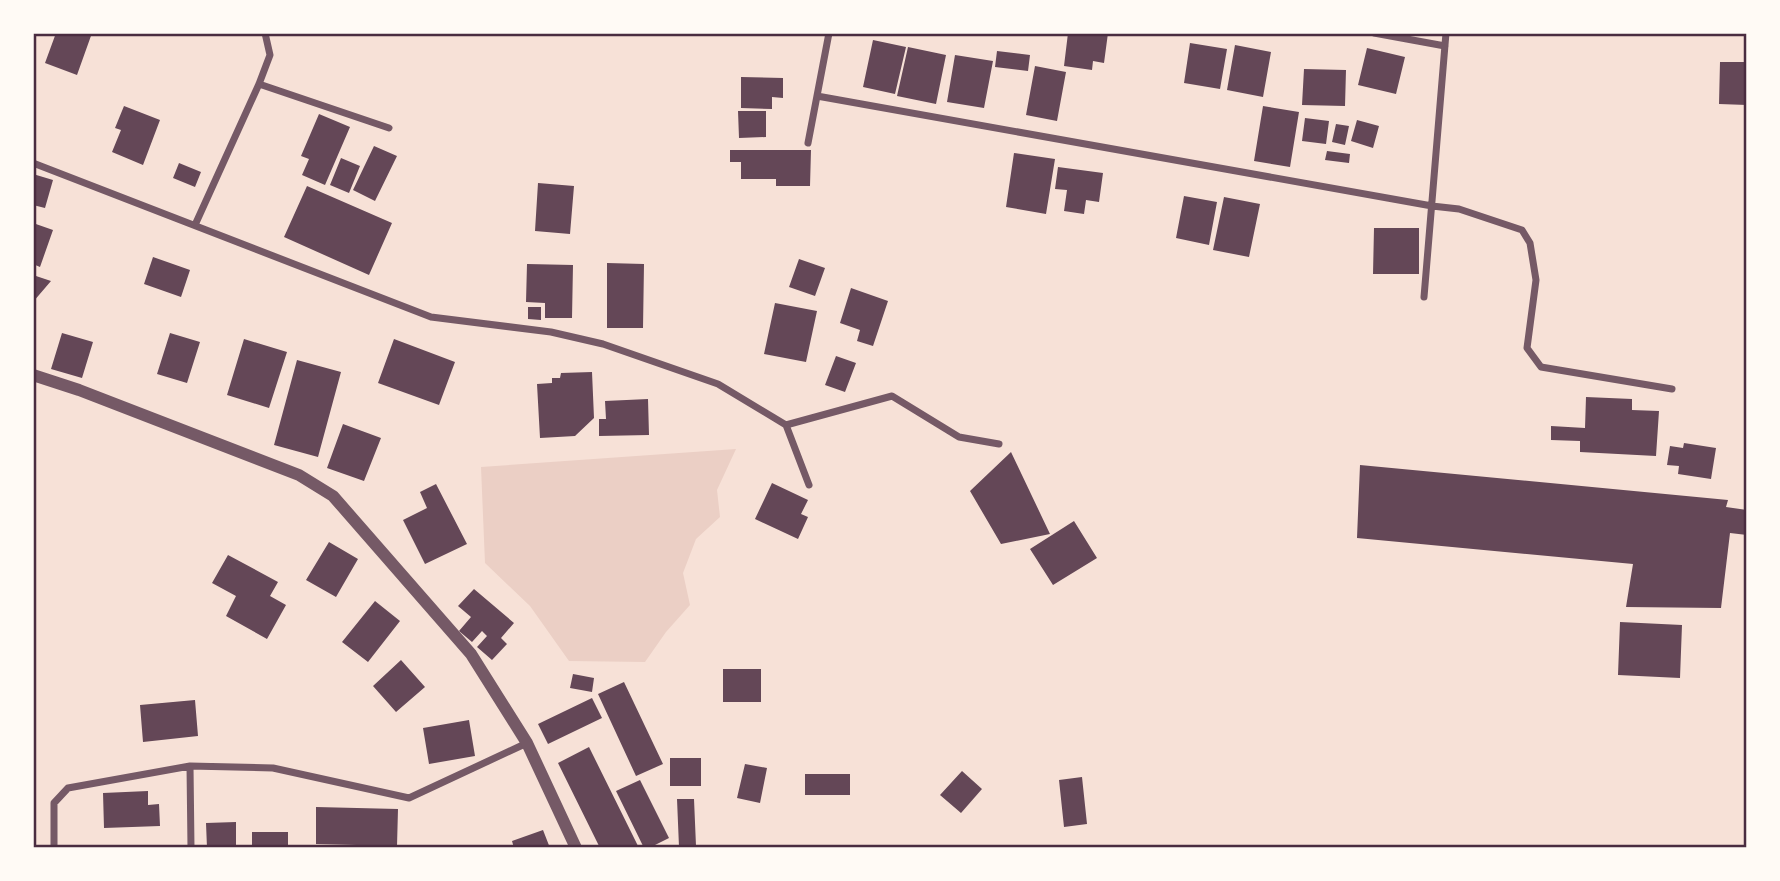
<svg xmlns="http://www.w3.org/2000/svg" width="1780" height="881" viewBox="0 0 1780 881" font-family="'DejaVu Sans',sans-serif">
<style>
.green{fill:#ebcfc5}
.building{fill:#644757}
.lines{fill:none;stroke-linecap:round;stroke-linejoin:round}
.minor{stroke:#755966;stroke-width:7}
.tertiary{stroke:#755966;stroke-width:12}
.neatline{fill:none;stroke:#4a2c40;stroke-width:2.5}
</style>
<rect width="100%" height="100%" fill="#f7e1d7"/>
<path class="green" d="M736,449l-19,41 3,27 -24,22 -13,34 7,32 -24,27 -21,30 -76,-1 -39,-55 -45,-43 -4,-96z"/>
<path class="building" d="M56,33h36l-15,42 -32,-12z
M1068,33h40l-4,30 -11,-2 -1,9 -28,-4z
M873,40l33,7 -11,47 -32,-7z
M1190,43l37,6 -7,40 -36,-6z
M1235,45l36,7 -8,45 -36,-7z
M908,47l38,8 -10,49 -39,-8z
M1367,48l38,9 -9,37 -38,-9z
M997,51l33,4 -2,16 -33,-4z
M955,55l38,6 -9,47 -37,-6z
M1720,62h27v43l-28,-1z
M1035,66l31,6 -9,49 -31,-6z
M1304,69l42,1 -1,36 -43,-1z
M741,77l42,1v20l-11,-1v12l-31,-1z
M124,106l36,14 -17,45 -31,-13 9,-22 -6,-2z
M1263,106l36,6 -9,55 -36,-6z
M738,111h28v26l-27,1z
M319,114l31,13 -25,58 -23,-10 7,-16 -8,-3z
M1305,118l24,3 -3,23 -24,-3z
M1357,120l22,6 -6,22 -22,-7z
M1336,124l13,2 -4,19 -13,-3z
M374,146l23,10 -22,45 -22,-11z
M730,150h81l-1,36h-34v-7h-35v-17h-11z
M1327,151l23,3 -1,9 -24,-3z
M1014,153l41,6 -9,55 -40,-7z
M341,158l19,8 -11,27 -19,-8z
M179,163l22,9 -6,15 -22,-9z
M1058,167l45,6 -4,29 -13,-2 -2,14 -20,-3 3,-21 -12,-1z
M33,174l20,6 -8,28 -12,-3z
M538,183l36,3 -4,48 -35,-3z
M307,186l85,37 -23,52 -85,-38z
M1184,196l33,6 -8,43 -33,-7z
M1224,197l36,7 -11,53 -36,-7z
M33,223l20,7 -13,37 -7,-3z
M1374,228h45v46h-46z
M153,257l37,13 -9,27 -37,-13z
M799,259l26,9 -10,28 -26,-9z
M607,263l37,1 -1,64h-36z
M527,264l46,1 -1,53h-27v-15l-19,-1z
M33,275l18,6 -18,21z
M851,288l37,13 -15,45 -16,-5 3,-11 -20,-7z
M775,303l42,8 -11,51 -42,-8z
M528,307h13v13l-13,-1z
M62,333l31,9 -11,36 -31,-9z
M170,333l30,9 -13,41 -30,-9z
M244,339l43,13 -18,56 -42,-13z
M394,339l61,23 -16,43 -61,-22z
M836,356l20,7 -11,29 -20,-7z
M297,360l44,12 -23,85 -44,-12z
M592,372l2,46 -19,18 -35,2 -3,-54 15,-1v-5h8l1,-5z
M1586,397l46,2v11l27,1 -3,45 -76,-4v-11l-29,-1v-14l34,2z
M648,399l1,36 -50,1v-17h7l-1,-18z
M343,424l38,14 -17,43 -37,-13z
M1684,443l32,5 -5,31 -33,-5 1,-8 -12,-1 3,-19 13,2z
M1011,452l39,82 -49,10 -31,-53z
M1360,465l368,35 -2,7 21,3v25l-17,-2 -9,75 -95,-1 7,-43 -276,-26z
M772,483l36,17 -7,14 7,3 -10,22 -43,-20z
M436,484l31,60 -42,20 -22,-44 24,-12 -7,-16z
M1074,521l23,37 -44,27 -23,-36z
M329,542l29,17 -22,38 -30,-17z
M228,555l50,27 -8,14 16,9 -19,34 -41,-23 10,-20 -24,-13z
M474,589l40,34 -13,15 6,6 -15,16 -15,-13 10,-11 -5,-5 -10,11 -13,-11 12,-14 -13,-11z
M375,601l25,20 -32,41 -26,-20z
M1620,622l62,3 -2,53 -62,-3z
M401,660l24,27 -29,25 -23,-26z
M723,669h38v33h-38z
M573,674l21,4 -2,14 -22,-4z
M624,682l39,82 -27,12 -38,-82z
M592,698l10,20 -54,26 -10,-20z
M195,700l3,36 -55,6 -3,-37z
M469,720l6,36 -46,8 -6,-36z
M589,747l50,101h-39l-42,-85z
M670,758h31v28h-31z
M745,764l22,4 -7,35 -23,-5z
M962,771l20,18 -21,24 -21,-18z
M805,774h45v21h-45z
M1082,777l5,47 -23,3 -5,-47z
M640,780l29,58 -20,10h-5l-28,-57z
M148,791v14l11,-1 1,22 -56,2 -1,-35z
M677,799h17l2,47 -17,1z
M316,807l82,2 -1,37 -81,-2z
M236,822v26h-29l-1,-25z
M543,830l7,18h-36l-2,-7z
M252,832h36v16h-36z"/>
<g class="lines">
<path class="minor" d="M1374,33l71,13
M259,84l130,44
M817,96l615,110 27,3 63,21 8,13 6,37 -9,68 14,19 131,22
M808,143l21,-110
M33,163l398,154 120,15 52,12 115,40 68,41 23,60
M195,225l64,-141 11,-29 -5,-22
M1424,297l22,-264
M786,425l106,-29 67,41 40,7
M190,766l1,82
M54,848v-45l14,-15 122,-22 83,2 136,30 118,-55"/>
<path class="tertiary" d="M33,375l46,15 220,85 34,21 138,158 56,89 49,105"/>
</g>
<rect width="1780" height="881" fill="none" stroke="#fffaf5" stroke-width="70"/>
<rect x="35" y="35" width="1710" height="811" class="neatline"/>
</svg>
